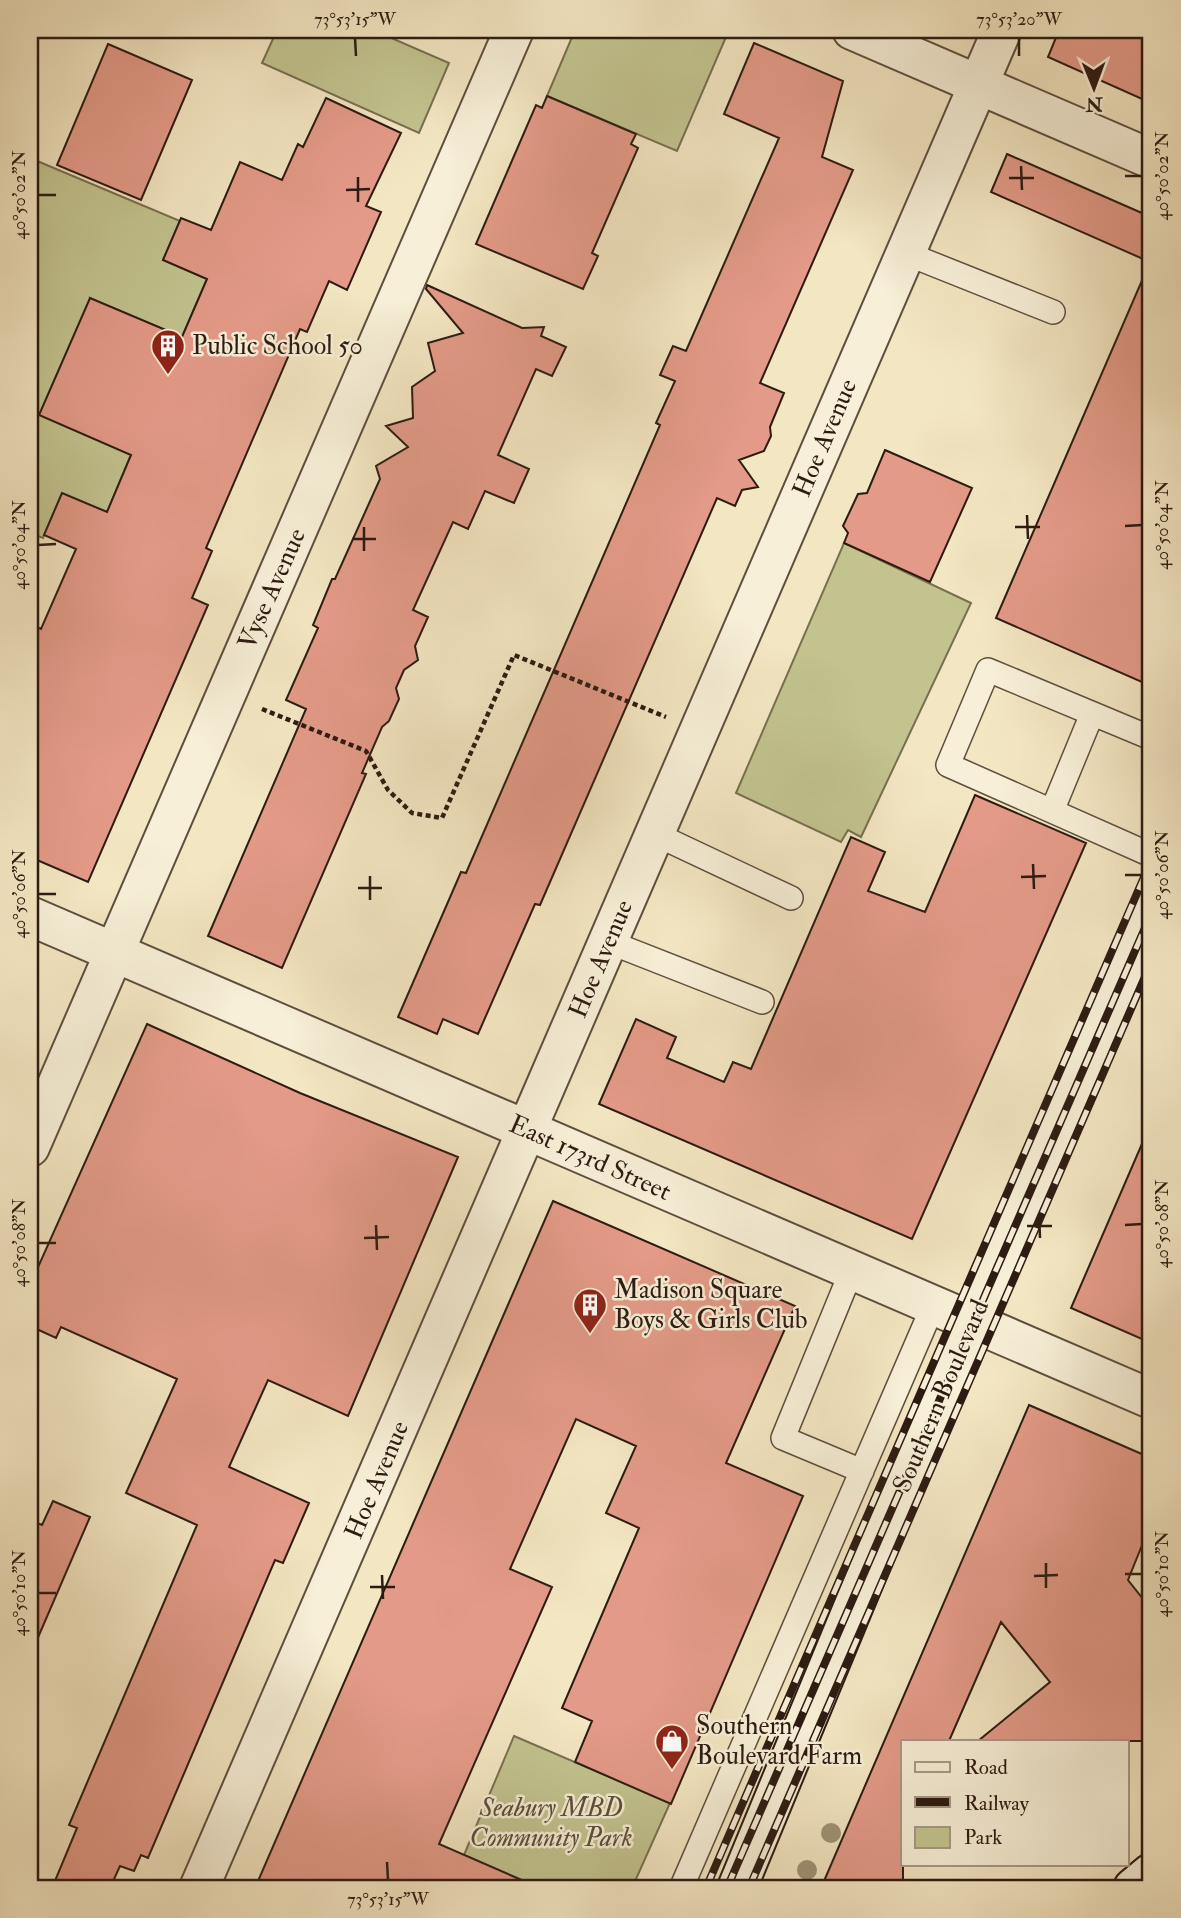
<svg xmlns="http://www.w3.org/2000/svg" width="1181" height="1918" viewBox="0 0 1181 1918" font-family="'IM FELL Double Pica',serif">
<style>
.green{fill:#c2c38f;stroke:#786f50;stroke-width:2}
.building{fill:#e39a88;stroke:#2d1b12;stroke-width:2}
.lines{fill:none;stroke-linecap:round;stroke-linejoin:round}
.lane-casing{stroke:#5e4e3e;stroke-width:26}
.street-casing{stroke:#5e4e3e;stroke-width:42}
.secondary-casing{stroke:#2d1b12;stroke-width:42}
.path{stroke:#2d1b12;stroke-width:4.5;stroke-dasharray:5 3.5;stroke-linecap:butt}
.lane{stroke:#f7efd7;stroke-width:23}
.street{stroke:#f7efd7;stroke-width:38}
.secondary{stroke:#f7efd7;stroke-width:38}
.rail-casing{stroke:#2d1b12;stroke-width:8}
.rail{stroke:#f7efd7;stroke-width:5;stroke-dasharray:16;stroke-linecap:butt}
.tree{fill:#9f9276}
.ticks{fill:none;stroke:#2d1b12;stroke-width:2.5}
.labels{text-anchor:middle;dominant-baseline:central;stroke-width:5;stroke-linejoin:round;paint-order:stroke}
.poi-label{font-size:26px;fill:#2d1b12;stroke:#f7efd7;text-anchor:start}
.street-label{font-size:26px;fill:#2d1b12;stroke:#f7efd7}
.park-label{font-size:26px;font-style:italic;fill:#5a4d38;stroke:#f7efd7}
.neatline{fill:none;stroke:#2d1b12;stroke-width:2.5}
.ticks-label{font-size:18px;text-anchor:middle;fill:#2d1b12}
</style>
<rect width="100%" height="100%" fill="#f3e6c2"/>
<filter id="stains"><feTurbulence type="fractalNoise" baseFrequency=".00286" numOctaves="4"/><feColorMatrix values="0 0 0 0 .2 0 0 0 0 .09 0 0 0 0 .02 0 0 0 .5 -.17"/></filter>
<radialGradient id="worn" r=".72"><stop offset=".6" stop-color="#630" stop-opacity="0"/><stop offset="1" stop-color="#630" stop-opacity=".3"/></radialGradient>
<path class="green" d="M277,30h96l76,33 -30,70 -157,-70z
M575,30h154l-52,121 -130,-55z
M30,158l150,63 -17,39 44,19 -25,58 -92,-39 41,157 -24,57 -45,-19 -19,45 -13,-5z
M844,543l127,60 -110,234 -13,-7 -7,12 -105,-49z
M514,1736l156,67 -38,85h-92l-76,-33z"/>
<path class="building" d="M1059,30h92v73l-103,-46z
M754,43l89,38 -21,76 31,13 -93,213 24,10 -14,34 1,9 -7,15 -25,9 19,27 -16,3 -7,16 -18,-8 -177,407 -5,-1 -57,130 -35,-15 -6,15 -39,-17 63,-145 5,1 194,-448 -4,-2 19,-42 -15,-6 13,-29 13,5 93,-213 -55,-24z
M108,44l84,36 -51,120 -84,-35z
M547,96l89,38 -5,10 7,4 -46,105 6,3 -15,33 -107,-45 60,-139 6,3z
M326,98l75,35 -35,73 15,6 -34,78 -18,-9 -22,51 -7,-3 -94,219 6,3 -20,47 16,7 -120,277 -58,-25v-233l11,5 35,-80 -32,-14 18,-42 45,19 24,-57 -92,-40 51,-117 92,39 25,-58 -44,-19 18,-42 30,12 29,-68 42,18 16,-36 5,3z
M1007,154l144,63v469l-155,-68 154,-356 -159,-70z
M427,285l95,43 22,-1 -3,9 25,11 -14,29 -16,-7 -38,86 31,14 -15,34 -29,-12 -17,38 -15,-7 -40,88 15,7 -13,29 3,14 -14,10 -8,18 3,11 -10,22 -7,6 -20,46 4,1 -84,194 -74,-32 98,-227 -20,-9 32,-72 -5,-3 19,-46h3l45,-100 -4,-13 32,-19 -22,-21 27,-8 -1,-31 23,-16 -7,-28 35,-10 -37,-44z
M885,450l87,38 -42,94 -86,-39 4,-10 -5,-7 15,-32 9,-1z
M975,795l111,48 -174,396 -313,-135 37,-85 40,18 -9,21 57,24 9,-20 18,7 100,-232 34,15 -17,39 57,21z
M147,1024l153,69 158,64 -110,259 -80,-36 -39,87 80,36 -26,60 -8,-3 -127,298 -7,-3 -7,16 -14,-5 -10,22h-58l25,-60 -8,-3 128,-300 -71,-32 51,-114 -116,-52 -5,11 -26,-12v-41z
M1151,1123v220l-80,-35z
M553,1201l242,105 -69,157 77,33 -132,308 -96,-42 17,-41 -30,-13 77,-180 -33,-15 30,-67 -60,-27 -66,150 42,18 -113,257 101,44h-285z
M1029,1405l122,53v65l-23,57 23,29v132h-173l72,-59 -49,-60 -52,119h-46v147h-82z
M53,1501l37,16 -60,139v-136l12,5z"/>
<g class="lines">
<g class="lane-casing">
<path id="lane" d="M905,253l148,59
M1151,738l-163,-68 -40,95 203,90
M1052,811l40,-97
M655,834l136,64
M609,942l153,60
M851,1272l-68,166 79,33
M685,1888l-2,-4 250,-578"/>
</g>
<g class="street-casing">
<path id="street" d="M852,30l299,129
M30,916l1121,483
M30,1147l484,-1117
M199,1888l803,-1858"/>
</g>
<g class="secondary-casing">
<path id="secondary" d="M737,1888l234,-566 180,-416
M1133,1888l18,-15"/>
</g>
<path class="path" d="M262,709l104,42 22,39 24,23 30,5 72,-163 152,62"/>
<use href="#lane" class="lane"/>
<use href="#street" class="street"/>
<use href="#secondary" class="secondary"/>
<g class="rail-casing">
<path id="rail" d="M706,1888l445,-1027
M727,1888l424,-974
M749,1888l402,-925"/>
</g>
<use href="#rail" class="rail"/>
</g>
<g class="tree">
<circle cx="831" cy="1833" r="10"/>
<circle cx="807" cy="1870" r="10"/>
</g>
<path class="ticks" d="M355,38l1,18M1019,38v18M1021,166l1,24M1125,176h17M358,177v25M1009,178h25M346,190l24,-1M38,195h18M1027,515l1,24M1125,526l17,-1M364,527v24M1015,527h25M352,539h24M38,545l18,-1M1033,864l1,25M1125,875h17M370,876v24M1021,877l25,-1M358,888h24M38,894h18M1039,1214l1,24M376,1225l1,25M1125,1225l17,-1M1027,1226h25M364,1238l25,-1M38,1243h18M1046,1563v25M1125,1574h17M382,1575l1,24M1034,1576l24,-1M370,1587h25M38,1593h18M387,1862l1,18"/>
<defs>
<g id="building-pin" transform="scale(1.75)"><path d="M0 17L-7.5 6A9.5 9.5 0 1 1 7.5 6Z" fill="#8f2418" stroke="#f7efd7"/><path d="M-4-6H4V6H1V3H-1V6H-4ZM-2.5-4.3h1.7v1.8h-1.7ZM.8-4.3h1.7v1.8H.8ZM-2.5-1h1.7V.8h-1.7ZM.8-1h1.7V.8H.8Z" fill="#fff"/></g>
<g id="shop-pin" transform="scale(1.75)"><path d="M0 17L-7.5 6A9.5 9.5 0 1 1 7.5 6Z" fill="#8f2418" stroke="#f7efd7"/><path d="M-5-2.5h2.3a2.7 3.5 0 0 1 5.4 0H5L5.5 6h-11ZM-1.5-2.5h3a1.5 2.3 0 0 0-3 0Z" fill="#fff"/></g>
</defs>
<g fill-rule="evenodd">
<use href="#building-pin" x="168" y="346"/>
<use href="#building-pin" x="590" y="1305"/>
<use href="#shop-pin" x="672" y="1741"/>
</g>
<g class="labels">
<g class="poi-label">
<text x="192" y="346">Public School 50</text>
<text x="614" y="1290">Madison Square<tspan x="614" dy="30">Boys &amp; Girls Club</tspan></text>
<text x="696" y="1726">Southern<tspan x="696" dy="30">Boulevard Farm</tspan></text>
</g>
<g class="street-label">
<text transform="translate(825 438) rotate(-67)">Hoe Avenue</text>
<text transform="translate(272 589) rotate(-66)">Vyse Avenue</text>
<text transform="translate(601 959) rotate(-67)">Hoe Avenue</text>
<text transform="translate(590 1158) rotate(24)">East 173rd Street</text>
<text transform="translate(941 1396) rotate(-67)">Southern Boulevard</text>
<text transform="translate(377 1480) rotate(-67)">Hoe Avenue</text>
</g>
<g class="park-label">
<text x="551" y="1808">Seabury MBD<tspan x="551" dy="30">Community Park</tspan></text>
</g>
</g>
<rect width="1181" height="1918" fill="none" stroke="#f3e6c2" stroke-width="77"/>
<rect x="901" y="1740" width="228" height="126" fill="#f7efd7" stroke="#a69a88" stroke-width="2"/>
<rect x="915" y="1762" width="35" height="10" fill="#f7efd7" stroke="#a69a88" stroke-width="2"/>
<text x="964" y="1774" font-size="21" fill="#2d1b12">Road</text>
<rect x="915" y="1797" width="35" height="10" fill="#2d1b12" stroke="#a69a88" stroke-width="2"/>
<text x="964" y="1810" font-size="21" fill="#2d1b12">Railway</text>
<rect x="915" y="1827" width="35" height="21" fill="#c2c38f" stroke="#a69a88" stroke-width="2"/>
<text x="964" y="1844" font-size="21" fill="#2d1b12">Park</text>
<g transform="translate(1094 88) rotate(179)" stroke="#f7efd7" stroke-width="5" paint-order="stroke">
<path d="M0-5L12 26L0 18L-12 26Z" fill="#2d1b12"/>
<text y="-10" font-size="19" font-weight="bold" text-anchor="middle" fill="#2d1b12">N</text>
</g>
<rect x="38" y="38" width="1104" height="1842" class="neatline"/>
<g class="ticks-label">
<text x="355" y="25">73°53'15"W</text>
<text x="1019" y="25">73°53'20"W</text>
<text transform="translate(1162 176) rotate(-90)" y="6">40°50'02"N</text>
<text transform="translate(19 195) rotate(-90)" y="6">40°50'02"N</text>
<text transform="translate(1162 525) rotate(-90)" y="6">40°50'04"N</text>
<text transform="translate(19 545) rotate(-90)" y="6">40°50'04"N</text>
<text transform="translate(1162 875) rotate(-90)" y="6">40°50'06"N</text>
<text transform="translate(19 894) rotate(-90)" y="6">40°50'06"N</text>
<text transform="translate(1162 1224) rotate(-90)" y="6">40°50'08"N</text>
<text transform="translate(19 1243) rotate(-90)" y="6">40°50'08"N</text>
<text transform="translate(1162 1574) rotate(-90)" y="6">40°50'10"N</text>
<text transform="translate(19 1593) rotate(-90)" y="6">40°50'10"N</text>
<text x="388" y="1905">73°53'15"W</text>
</g>
<rect width="100%" height="100%" filter="url(#stains)"/>
<rect width="100%" height="100%" fill="url(#worn)"/>
</svg>
